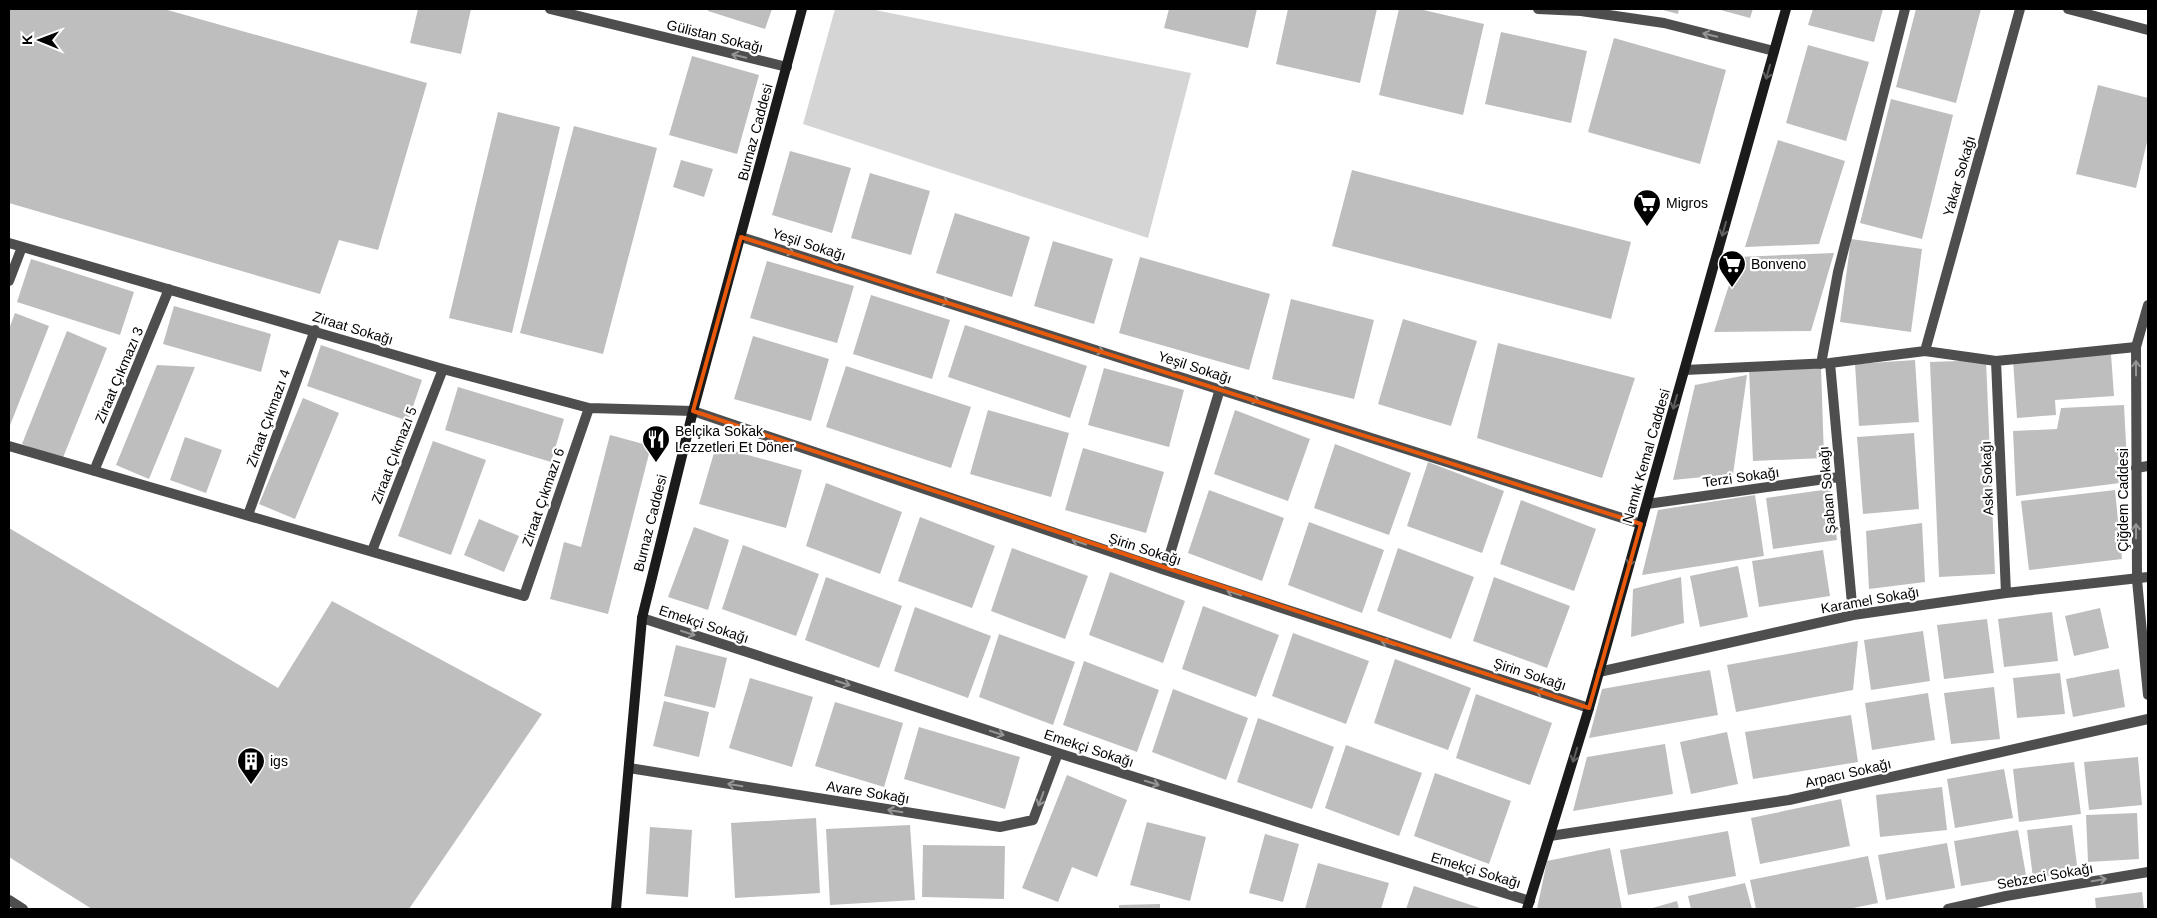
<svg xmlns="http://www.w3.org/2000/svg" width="2157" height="918" viewBox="0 0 2157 918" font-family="Helvetica,sans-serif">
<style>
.green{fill:#d5d5d5}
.building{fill:#bebebe}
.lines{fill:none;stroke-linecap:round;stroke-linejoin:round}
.minor{stroke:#4e4e4e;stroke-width:10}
.tertiary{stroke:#4e4e4e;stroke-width:10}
.secondary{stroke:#1b1b1b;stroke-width:10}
.oneway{stroke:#959595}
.oneway2{stroke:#5f5f5f}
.marked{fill:none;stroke:#e8590c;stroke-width:4;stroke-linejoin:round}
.labels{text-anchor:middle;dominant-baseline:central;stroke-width:4.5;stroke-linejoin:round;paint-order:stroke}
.street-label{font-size:14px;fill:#000;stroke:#fff}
.poi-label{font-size:14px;fill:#000;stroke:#fff;text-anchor:start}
</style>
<rect width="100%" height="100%" fill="#fff"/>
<path class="green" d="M835,9h35l321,64 -43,165 -345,-114z"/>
<path class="building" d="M9,9h155l263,74 -49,167 -39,-10 -19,54 -311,-91z
M418,9h53l-10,45 -51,-11z
M708,9h64l-7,20 -57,-18z
M1169,9h88l-9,39 -84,-20z
M1288,9h89l-17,74 -84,-19z
M1399,9h20l65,15 -21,91 -84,-20z
M1659,9h20l-1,5z
M1717,9h36l-3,9z
M1813,9h70l-9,33 -66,-17z
M1916,9h65l-25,94 -60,-16z
M1501,32l86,19 -16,72 -86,-19z
M1614,38l112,32 -26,94 -112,-32z
M1808,45l61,17 -23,79 -60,-18z
M692,56l67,19 -22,79 -68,-19z
M2098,85l50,13v40l-12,50 -60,-14z
M1891,99l62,16 -31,124 -62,-16z
M498,112l62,15 -48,206 -63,-15z
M574,126l83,22 -54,206 -83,-21z
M1778,140l67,21 -26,83 -74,3z
M790,151l61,17 -19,65 -60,-18z
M681,160l32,9 -9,28 -31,-10z
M1352,170l279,72 -20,77 -279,-73z
M870,173l60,18 -19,64 -60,-17z
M955,213l75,24 -18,60 -76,-24z
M1851,239l71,10 -11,83 -71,-10z
M1053,241l60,18 -19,65 -60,-18z
M1834,253l-23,78 -97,1 24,-75z
M1140,257l130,37 -21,76 -130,-37z
M31,259l103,33 -14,43 -103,-33z
M767,261l87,25 -17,57 -87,-25z
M871,295l79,25 -18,59 -79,-25z
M1291,299l83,21 -20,79 -82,-20z
M174,306l97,28 -10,38 -98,-28z
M15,313l34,13 -40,102v-99z
M1403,319l74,22 -26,85 -73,-22z
M965,325l122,41 -17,52 -122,-41z
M67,331l40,17 -45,112 -40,-16z
M753,336l76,23 -18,62 -77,-22z
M1498,343l137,35 -33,100 -125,-40z
M321,345l101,35 -14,41 -101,-35z
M2111,354l3,42 -59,4 1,15 -39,3 -4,-58z
M1915,360l4,62 -60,4 -4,-62z
M1986,360l9,214 -56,3 -9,-215z
M157,365l38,2 -46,112 -33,-14z
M846,366l125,41 -20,61 -125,-41z
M1821,367l3,91 -71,3 -4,-92z
M1104,368l80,22 -15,57 -81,-22z
M1747,375l-14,99 -60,6 22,-95z
M458,387l106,32 -13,43 -106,-32z
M303,398l36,15 -44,106 -36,-15z
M2124,405l4,77 -112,14 -3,-65 44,-2 4,-21z
M988,410l81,23 -18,64 -81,-23z
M1235,410l75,29 -22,62 -74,-27z
M1914,433l5,76 -56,5 -6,-77z
M610,435l41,11 -43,168 -58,-15 14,-57 17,5z
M185,437l37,13 -16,43 -36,-13z
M433,441l53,19 -35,95 -53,-19z
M1335,444l76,29 -22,62 -75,-27z
M716,446l86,24 -16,58 -87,-24z
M1083,448l81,24 -18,61 -81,-23z
M1428,462l76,29 -22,62 -75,-27z
M826,483l76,29 -22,62 -74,-28z
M1830,489l7,51 -64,9 -7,-51z
M1209,490l75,28 -22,63 -74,-28z
M2115,490l7,69 -93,11 -8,-69z
M1755,495l9,61 -122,19 16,-65z
M1521,500l75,29 -22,62 -74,-27z
M920,517l75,29 -23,62 -74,-27z
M479,519l40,17 -15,36 -40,-17z
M1309,522l75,28 -22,63 -74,-28z
M1922,523l3,59 -56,7 -3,-58z
M694,527l35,13 -21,70 -40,-13z
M9,528l269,160 54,-87 210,113 -133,195h-317l-83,-52z
M743,545l76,29 -23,62 -74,-27z
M1012,548l76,28 -23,63 -74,-28z
M1398,548l76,29 -23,62 -74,-28z
M1823,550l7,46 -71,11 -7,-46z
M1738,566l10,51 -48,10 -10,-51z
M1110,572l75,29 -22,62 -74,-28z
M826,577l76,29 -23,62 -74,-28z
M1494,577l76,29 -23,62 -74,-27z
M1681,577l3,46 -53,14 2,-48z
M1203,606l76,29 -23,62 -74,-28z
M915,607l76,29 -23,62 -74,-27z
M2100,608l9,40 -35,8 -9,-40z
M2052,612l6,49 -54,6 -6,-48z
M1987,619l7,54 -50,6 -7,-54z
M1923,631l7,50 -59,9 -7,-50z
M1293,633l76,28 -23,63 -74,-28z
M999,634l76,28 -22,63 -74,-28z
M1858,641l-5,49 -117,22 -9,-47z
M676,645l51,13 -12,50 -51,-12z
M1395,659l76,29 -23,62 -74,-27z
M1084,661l75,29 -22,62 -74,-27z
M2119,669l6,38 -52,10 -7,-38z
M1710,670l8,45 -129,23 13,-49z
M2060,673l5,41 -48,4 -4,-40z
M750,678l63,19 -21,70 -63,-19z
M1994,687l6,52 -49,5 -7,-51z
M1173,689l75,29 -22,62 -74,-28z
M1928,693l7,47 -63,10 -7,-47z
M1476,694l76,29 -22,62 -74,-27z
M664,701l45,11 -10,45 -46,-11z
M835,702l68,21 -19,64 -69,-21z
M1851,715l7,47 -105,17 -8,-47z
M1258,718l76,29 -22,62 -75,-27z
M919,727l101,30 -15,52 -101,-30z
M1727,732l11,52 -47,10 -11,-52z
M1665,744l8,50 -100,17 14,-54z
M1346,745l76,28 -23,63 -74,-28z
M2138,757l4,48 -53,5 -5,-48z
M2074,762l7,52 -62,8 -6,-53z
M2004,769l9,49 -58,10 -8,-49z
M1435,773l76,28 -22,63 -75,-28z
M1067,775l60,25 -30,77 -25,-10 -14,35 -36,-14z
M1942,787l5,43 -67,7 -4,-42z
M1841,799l9,47 -90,18 -9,-46z
M2137,813l2,46 -51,3 -2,-47z
M816,818l4,75 -85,5 -4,-75z
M1147,822l59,15 -16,64 -60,-16z
M910,825l5,75 -85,5 -4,-76z
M2072,825l6,48 -45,5 -6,-48z
M650,827l42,3 -4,67 -42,-3z
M2018,830l8,45 -65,11 -7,-45z
M1728,831l8,45 -108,19 -8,-45z
M1265,834l34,10 -16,58 -34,-9z
M1947,843l8,45 -69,12 -8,-45z
M923,845l82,1 -1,53 -82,-2z
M1610,848l12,61h-85l10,-48z
M1868,856l10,47 -30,6h-92l-6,-29z
M1318,863l71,20 -8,26h-76z
M1745,883l7,26h-61l-3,-13z
M1414,886l69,23h-77z
M2142,892l2,17h-48l-1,-11z
M1677,901l2,8h-30z
M1160,904v5h-41v-4z"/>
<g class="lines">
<path class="minor" d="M550,9l237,58
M1538,9l43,2 83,12 110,28
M2068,9l80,21
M741,237l900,287
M9,243l434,126 146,39 104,3 472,159 424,138
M9,281l13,-34
M1925,351l95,-342
M1996,361l10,232
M1830,363l23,252
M1821,364l17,-92 67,-263
M1685,370l145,-7 95,-12 71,10 140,-14
M9,446l515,150 65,-188
M2136,468l12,-2
M94,471l75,-182
M1647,504l192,-27
M248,515l67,-185
M372,551l71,-182
M1165,570l55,-181
M642,618l416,135 472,148
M1599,672l254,-57 153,-22 142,-16
M629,768l371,59 33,-7 25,-67
M1550,836l239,-36 359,-81
M9,900l14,9
M1948,909l58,-13 142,-24"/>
<path class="tertiary" d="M2148,305l-12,42 1,233 11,115"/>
<path class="secondary" d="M616,909l26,-291 51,-207 109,-402
M1527,909l62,-201 197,-699"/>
</g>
<defs><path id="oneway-shaft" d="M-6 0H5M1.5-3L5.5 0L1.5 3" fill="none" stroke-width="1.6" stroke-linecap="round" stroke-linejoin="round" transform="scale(1.25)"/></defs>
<g class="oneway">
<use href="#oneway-shaft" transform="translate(1710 35) rotate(-166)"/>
<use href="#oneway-shaft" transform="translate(739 56) rotate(-166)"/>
<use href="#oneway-shaft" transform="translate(787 251) rotate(18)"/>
<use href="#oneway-shaft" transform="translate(942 301) rotate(18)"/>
<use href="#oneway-shaft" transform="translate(1097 350) rotate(18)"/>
<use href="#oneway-shaft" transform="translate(2136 368) rotate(-90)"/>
<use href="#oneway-shaft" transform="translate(1252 399) rotate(18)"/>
<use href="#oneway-shaft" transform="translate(2136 531) rotate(-90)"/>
<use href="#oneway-shaft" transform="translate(1079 542) rotate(-161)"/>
<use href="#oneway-shaft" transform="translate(1234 593) rotate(-162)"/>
<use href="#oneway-shaft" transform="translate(688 633) rotate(18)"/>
<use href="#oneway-shaft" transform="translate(1388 643) rotate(-162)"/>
<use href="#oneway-shaft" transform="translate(843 683) rotate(18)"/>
<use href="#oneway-shaft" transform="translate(1543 693) rotate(-162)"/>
<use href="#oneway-shaft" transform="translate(997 733) rotate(18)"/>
<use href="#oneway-shaft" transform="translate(1152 783) rotate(17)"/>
<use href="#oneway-shaft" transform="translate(735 785) rotate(-171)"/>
<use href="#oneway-shaft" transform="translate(1041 799) rotate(110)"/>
<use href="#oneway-shaft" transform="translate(895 811) rotate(-171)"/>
<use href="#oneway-shaft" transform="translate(2099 880) rotate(-10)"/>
</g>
<g class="oneway2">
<use href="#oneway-shaft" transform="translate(1768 72) rotate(106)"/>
<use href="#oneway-shaft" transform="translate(1724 229) rotate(106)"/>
<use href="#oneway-shaft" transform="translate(1675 402) rotate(106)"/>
<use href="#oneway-shaft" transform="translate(1631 559) rotate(106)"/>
<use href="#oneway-shaft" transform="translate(1575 755) rotate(107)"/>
</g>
<path class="marked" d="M741,237l900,287 -52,184 -896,-297z"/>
<defs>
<g id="supermarket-pin" transform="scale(1.4375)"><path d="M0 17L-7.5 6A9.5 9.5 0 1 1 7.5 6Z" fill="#000" stroke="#fff"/><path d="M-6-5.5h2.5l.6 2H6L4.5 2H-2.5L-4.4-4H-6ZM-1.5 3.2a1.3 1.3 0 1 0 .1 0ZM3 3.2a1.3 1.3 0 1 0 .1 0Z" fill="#fff"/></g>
<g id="restaurant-pin" transform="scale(1.4375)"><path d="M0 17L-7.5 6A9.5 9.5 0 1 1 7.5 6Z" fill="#000" stroke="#fff"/><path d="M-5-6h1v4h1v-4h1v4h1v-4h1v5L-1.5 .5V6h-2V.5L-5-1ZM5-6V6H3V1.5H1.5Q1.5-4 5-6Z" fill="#fff"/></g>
<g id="building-pin" transform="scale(1.4375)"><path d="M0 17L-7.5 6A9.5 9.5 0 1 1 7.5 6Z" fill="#000" stroke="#fff"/><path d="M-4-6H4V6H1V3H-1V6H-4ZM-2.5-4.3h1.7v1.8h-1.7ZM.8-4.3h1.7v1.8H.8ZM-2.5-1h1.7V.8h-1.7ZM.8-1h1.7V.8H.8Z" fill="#fff"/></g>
</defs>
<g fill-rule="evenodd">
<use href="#supermarket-pin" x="1647" y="203"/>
<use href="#supermarket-pin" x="1732" y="264"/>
<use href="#restaurant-pin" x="656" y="439"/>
<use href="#building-pin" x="251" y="761"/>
</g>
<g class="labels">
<g class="street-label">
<text transform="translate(715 36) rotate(14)">Gülistan Sokağı</text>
<text transform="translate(755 132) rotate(-75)">Burnaz Caddesi</text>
<text transform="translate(1959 176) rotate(-74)">Yakar Sokağı</text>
<text transform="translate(809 244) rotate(18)">Yeşil Sokağı</text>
<text transform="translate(353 328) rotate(17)">Ziraat Sokağı</text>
<text transform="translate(1195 367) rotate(18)">Yeşil Sokağı</text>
<text transform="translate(119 375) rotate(-67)">Ziraat Çıkmazı 3</text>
<text transform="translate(268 418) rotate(-70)">Ziraat Çıkmazı 4</text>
<text transform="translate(394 455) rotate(-69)">Ziraat Çıkmazı 5</text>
<text transform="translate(1646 456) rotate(-74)">Namık Kemal Caddesi</text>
<text transform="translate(1741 477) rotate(-8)">Terzi Sokağı</text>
<text transform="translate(1987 478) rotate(-92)">Askı Sokağı</text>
<text transform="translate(1827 490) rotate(-95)">Şaban Sokağı</text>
<text transform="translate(543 497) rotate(-71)">Ziraat Çıkmazı 6</text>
<text transform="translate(2123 500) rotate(-90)">Çiğdem Caddesi</text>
<text transform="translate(650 523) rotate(-76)">Burnaz Caddesi</text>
<text transform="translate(1145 549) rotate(18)">Şirin Sokağı</text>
<text transform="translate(1870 600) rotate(-10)">Karamel Sokağı</text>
<text transform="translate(704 624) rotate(18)">Emekçi Sokağı</text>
<text transform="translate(1530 674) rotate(18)">Şirin Sokağı</text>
<text transform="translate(1089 748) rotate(18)">Emekçi Sokağı</text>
<text transform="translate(1848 773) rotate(-13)">Arpacı Sokağı</text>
<text transform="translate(868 792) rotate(9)">Avare Sokağı</text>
<text transform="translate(1476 870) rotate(17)">Emekçi Sokağı</text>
<text transform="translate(2045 876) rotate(-10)">Sebzeci Sokağı</text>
</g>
<g class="poi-label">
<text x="1666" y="203">Migros</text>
<text x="1751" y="264">Bonveno</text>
<text x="675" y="431">Belçika Sokak<tspan x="675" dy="16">Lezzetleri Et Döner</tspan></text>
<text x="270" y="761">igs</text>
</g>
</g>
<rect width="2157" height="918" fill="none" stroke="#000000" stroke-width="20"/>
<g transform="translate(40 40) rotate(271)" stroke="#ffffff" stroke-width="4" paint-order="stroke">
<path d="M0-4L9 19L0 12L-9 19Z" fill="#000000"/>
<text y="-8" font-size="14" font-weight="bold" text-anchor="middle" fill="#000000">K</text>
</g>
</svg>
